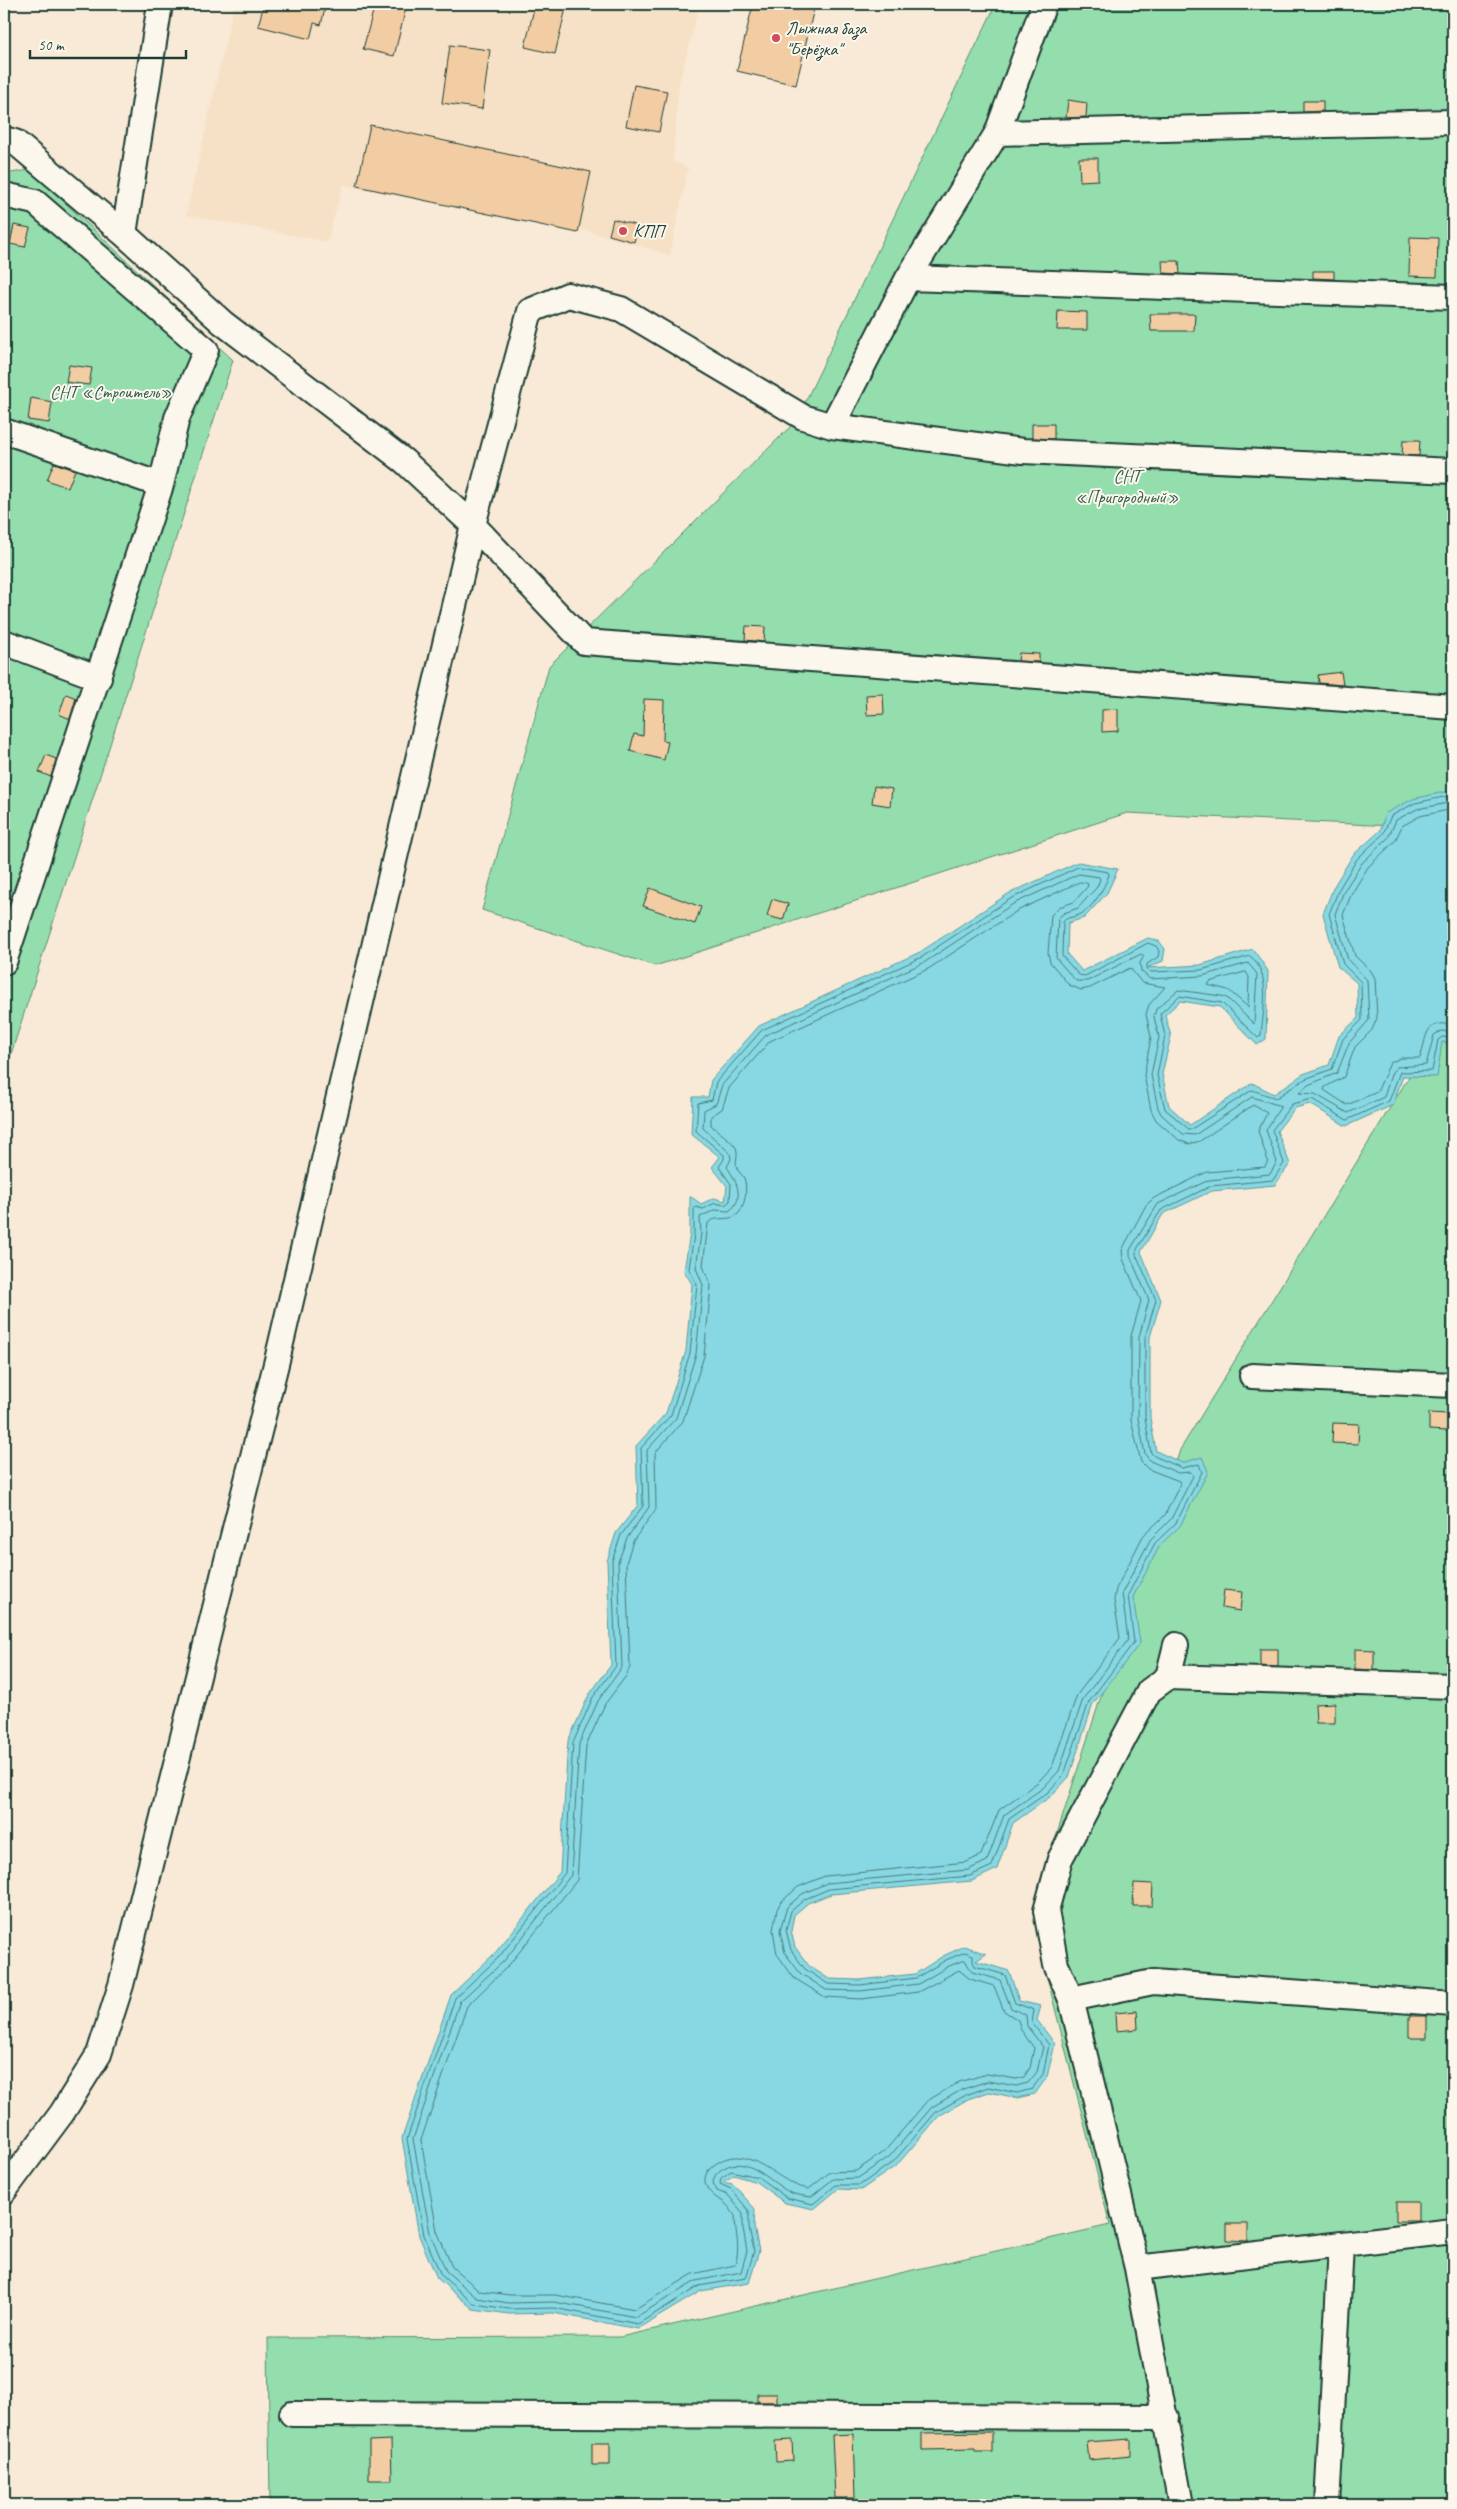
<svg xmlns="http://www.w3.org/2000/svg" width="1457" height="2509" viewBox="0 0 1457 2509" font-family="Caveat,sans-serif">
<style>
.built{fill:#f6e1c6}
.green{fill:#94ddad;stroke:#5a8d70}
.water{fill:#87d8e2;stroke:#5d9a9c}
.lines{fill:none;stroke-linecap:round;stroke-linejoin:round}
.shore{stroke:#497b7a;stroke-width:1}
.building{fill:#f2cca2;stroke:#1f3d34}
.minor-casing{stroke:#1f3d34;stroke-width:28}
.minor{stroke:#fbf7ec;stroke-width:24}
.poi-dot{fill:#d1495b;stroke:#fbf7ec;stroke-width:2}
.labels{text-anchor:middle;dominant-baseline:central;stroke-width:4;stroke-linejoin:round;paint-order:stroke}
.poi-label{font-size:18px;fill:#1f3d34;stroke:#fbf7ec;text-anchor:start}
.park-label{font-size:18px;fill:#365d4c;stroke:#fbf7ec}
</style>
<rect width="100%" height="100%" fill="#f8ead6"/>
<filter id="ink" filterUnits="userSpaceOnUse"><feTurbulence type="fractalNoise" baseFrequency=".02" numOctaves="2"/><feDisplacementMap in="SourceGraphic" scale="10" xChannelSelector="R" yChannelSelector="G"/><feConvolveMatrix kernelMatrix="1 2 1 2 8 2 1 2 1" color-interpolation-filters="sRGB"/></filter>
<g filter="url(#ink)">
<path class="built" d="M234,4h466l-21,80 -6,77 15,7 -18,87 -89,-26 -4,4 -234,-48 -16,57 -141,-27z"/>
<path class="green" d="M996,4h457v825l-326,-16 -472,153 -173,-56 67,-244 247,-245z
M30,170l203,190 -229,716v-902z
M1453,1005v1500h-1183l-2,-167 352,-1 490,-112 -66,-260 -6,-72 142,-443z"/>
<path class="water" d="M1453,790v253l-11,-1 -5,35 -34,-1 -10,29 -47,21 -36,-22 -15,4 -18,23 13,33 -15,21 -63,6 -49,23 -22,38 20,48 -11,37v81l6,33 26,12 20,-6 6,15 -28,54 -20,19 -27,52 7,46 -47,61 -24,73 -19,20 -37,26 -16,46 -25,12 -141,13 -23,9 -14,12 -3,16 4,16 14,19 20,13 30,1 56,-6 28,-18 22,-10 21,8 -10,7 33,10 10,30 22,5 -4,14 18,24 -8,33 -12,17 -18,4 -28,-6 -21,7 -29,17 -42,49 -36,25 -23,-1 -24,20 -29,-6 -29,-21 -22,-7 -11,7 10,2 22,25 -1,18 5,24 -10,32 -48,8 -63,38 -85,-16 -44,1 -36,-5 -36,-31 -18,-42 -17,-98 49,-143 44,-42 65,-81 8,-131 21,-46 22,-30 -4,-104 9,-28 22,-28 -2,-59 30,-33 20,-62 6,-67 -8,-13 6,-38v-37l11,8 13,-6 11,3 2,-15 -15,-19 8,-10 -29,-23 2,-37h15l3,-17 48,-54 161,-74 88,-58 70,-32 40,7 -11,24 -23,25 -16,5 -1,31 15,17 66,-33 11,3 6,8 -2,12 -16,7 53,-3 53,-16 15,22 -2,68 -9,6 -37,-38 -40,-6 -15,14 6,21 -9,38 7,32 21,19 62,-42 22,11 29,-20 26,-9 10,-29 19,-18 -1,-35 -19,-16 -15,-53 11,-28 19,-31 27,-24 6,-18 27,-14z"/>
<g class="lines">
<path class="shore" d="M1453,795l-38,8 -24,13 -8,18 -26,25 -18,30 -10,25 14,50 18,18 1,38 -19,19 -11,30 -27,10 -29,19 -24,-8 -62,40 -25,-21 -8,-34 8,-39 -5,-22 19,-18 43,7 36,35 3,-3c2,-24 11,-62 -11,-79l-49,14 -50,2 -4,-2v-6l11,-7 1,-6 -3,-5 -8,-3 -63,33 -6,-1 -17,-19 1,-34c4,-6 11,-4 18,-8 13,-7 23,-26 28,-39l-1,-3 -30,-5 -68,32 -88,58 -160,73 -46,52 -4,18 -14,3 -2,28 28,24v4l-5,8 12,17 -1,17 -5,4 -10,-2 -12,6 -7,-2 -2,2v25l-5,35 8,16 -7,68 -19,62 -30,33 2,58 -22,29 -9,26 4,105 -23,31 -20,46 -8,130 -66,84 -44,41 -48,141 17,96 17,40 33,29 35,5 45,-1 84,16 61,-38 47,-8 8,-27 -5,-23v-17l-18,-22 -11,-5 1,-6 10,-7 27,6 29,21 26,6 23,-19h24l33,-23 43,-50 30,-17 22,-8 29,6 15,-4 11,-15 6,-29 -17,-22 2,-13 -19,-7 -10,-28 -30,-9 -2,-4v-7l-8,-3 -19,8 -30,18 -56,7 -32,-1 -23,-15 -14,-19 -5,-20 5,-19 14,-12 24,-10 141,-13 22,-10 17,-47 38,-26 17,-18 25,-73 45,-60 -6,-47 27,-52 21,-20 26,-51 -3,-8 -17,4 -28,-12 -3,-3 -6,-35v-81l11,-37 -20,-46 1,-5 24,-39 50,-24 62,-6 11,-17 -12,-33 20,-26 20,-5 35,21 42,-19 11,-29 32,-1 6,-31 4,-3 11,1
M1453,802l-36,7 -21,11 -8,18 -26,25 -18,28 -9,23 13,46 19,20 2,40 -20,23 -12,30 -29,12 -9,8 16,1 33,19 36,-16 8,-25 5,-5 29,-2 8,-30 7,-4 12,1
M1453,809l-33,7 -18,10 -7,15 -27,26 -17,28 -8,20 12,41 16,15 4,7 2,40 -5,12 -17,17 -11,30 -19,10 -1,3 23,15 30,-13 13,-29 11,-5h19c8,-22 2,-37 33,-34
M1079,874l20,3 1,2 -3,8 -19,21 -14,5 -6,5 -2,40 20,23h11l54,-27 3,2 -4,7 1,8 9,8 52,-3 46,-13 9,11 -3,50 -27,-26 -6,-2 -43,-6 -22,19 -2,8 5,20 -8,38 7,33 3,6 22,20 12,1 57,-38 29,9 -15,24 11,32 -7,12 -61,6 -51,24 -28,46v6l19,44 -10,37 -1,81 7,36 5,7 28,12 13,-1 2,4 -22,43 -21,21 -28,53 6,47 -45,59 -24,72 -16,17 -39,27 -17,46 -19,9 -141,13 -25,11 -15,13 -7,24 5,22 15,20 26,17 34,1 58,-7 31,-18 16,-6 7,12 28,8 11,28 15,7 1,11 16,21 -6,25 -9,11 -12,3 -28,-5 -25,8 -31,18 -43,50 -31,21 -25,1 -22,18c-7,-1 -16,-2 -22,-5 -19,-10 -42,-38 -65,-24 -7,4 -10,7 -11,15l4,8 11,4 15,18v15l4,23 -6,21 -45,9 -60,36 -82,-15 -45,1 -32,-5 -31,-27 -16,-38 -17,-94 47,-138 44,-40 67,-86 8,-131 19,-43 24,-34 -4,-105 9,-24 22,-31 -2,-57 29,-32 20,-64 7,-69 -7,-17 5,-34 -1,-17 15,-7 14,1c17,-12 7,-31 -2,-44l4,-8 -1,-6 -27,-25 1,-18 12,-6 6,-19 44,-50 159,-73 88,-58z
M1080,882l7,1 1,3 -14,16 -15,5 -8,8 -3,38 2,9 19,23 12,5 9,-2 40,-20 12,15 23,4 -16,18 -3,9 5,23 -7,38 7,35 5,10 23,20 10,4 11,-3 53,-36 14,8 -9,18 10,30 -3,6 -58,5 -53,26 -8,7 -24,45 1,9 18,42 -10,35v84l10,42 7,7 31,12 1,3 -15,31 -22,21 -27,53 -2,11 6,38 -43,57 -25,72 -14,15 -39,28 -18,45 -14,7 -142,14 -27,11 -17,15 -4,7 -4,21 4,24 17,24 31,19 36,2 57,-7 41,-22 11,9 24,7 10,25 14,9 3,10 13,18 -4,20 -6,9 -8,2 -29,-5 -28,8 -32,19 -43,51 -28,19 -26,1 -21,17c-33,-5 -60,-50 -95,-24 -18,14 -6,29 8,36 5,3 10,10 13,15 0,18 6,31 0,49l-42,9 -58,35 -80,-14h-45l-30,-4 -28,-24 -15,-36 -16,-91 46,-134 42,-41 68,-85 9,-134 19,-42 21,-28 4,-9 -4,-104 7,-22 23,-32 -1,-56 28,-32 21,-65 7,-70 -8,-20 5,-43c8,-8 19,-1 29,-8 8,-7 11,-27 7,-37 -2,-4 -6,-6 -7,-10 -3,-7 3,-14 -2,-22 -6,-8 -17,-14 -24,-21v-9l11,-7 7,-21 41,-47 158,-72 89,-58z
M1246,972l3,5 -1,30 -20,-17 -20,-5 2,-3z"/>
</g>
<path class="building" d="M264,4h62l-5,21 -7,-2 -4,16 -52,-13z
M375,4h32l-13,52 -31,-7z
M535,4h32l-12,50 -30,-7z
M753,4h62l-19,81 -59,-14z
M450,45l40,5 -8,59 -40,-6z
M634,85l33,6 -8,41 -33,-6z
M1068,100l19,3 -1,14 -20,1z
M1303,101h20v10l-20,1z
M370,125l221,47 -13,61 -221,-47z
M1079,158h19v22l-18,1z
M613,219l25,7 -4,16 -25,-7z
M14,225l16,3 -5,19 -15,-3z
M1410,237l28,1 -1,39 -28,-1z
M1162,261h17l1,13 -17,-1z
M1313,271h21v8l-21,-1z
M1058,311l29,1v18h-30z
M1150,314h45l-1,17h-43z
M69,365l23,3 -3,17 -23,-3z
M31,398l21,4 -3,21 -21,-3z
M1032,424h22v15l-22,-1z
M1403,440h17l-1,16 -17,-1z
M54,463l21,7 -7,18 -21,-8z
M746,626l19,1 -1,15 -19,-2z
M1019,653l20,1v8l-21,-1z
M1341,672l2,13 -24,-2 -1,-8z
M66,694l10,4 -6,21 -11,-5z
M883,694l1,20 -17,1 -1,-20z
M644,699l20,1 -1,41 5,1 -4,18 -34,-9 4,-17 9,2z
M1118,709v22l-16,1v-22z
M46,755l10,4 -5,18 -12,-5z
M874,786l18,3 -2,17 -18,-3z
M650,888l51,19 -6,17 -52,-18z
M772,899l16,5 -5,16 -16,-4z
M1429,1413l19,1 -1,17 -18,-1z
M1333,1423l26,1 -1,20 -26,-1z
M1224,1590l18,2 -2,19 -18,-3z
M1260,1649h18v18l-18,-1z
M1355,1649l19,1v20l-19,-1z
M1335,1703v20h-19l-1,-19z
M1134,1883l19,1 -1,22h-19z
M1137,2011l1,18 -22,2 -1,-18z
M1409,2016h18v22h-18z
M1396,2202h22v19h-22z
M1227,2224h21v17l-21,-1z
M758,2394h19v8h-19z
M992,2432v20h-17v-3l-53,1v-17z
M853,2434l2,64h-20l-3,-63z
M1131,2439v17l-42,4 -2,-18z
M391,2440l1,40h-23v-39z
M792,2440l1,21 -17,1 -1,-21z
M592,2443h18v22h-18z"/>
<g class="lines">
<g class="minor-casing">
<path id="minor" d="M997,133l456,-11
M4,139l11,3 109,92 99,89 181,138 69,64 -195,831 -157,629 -22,69 -37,59 -58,78
M4,195l31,7 171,148 -29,68 -16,67 -157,477
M124,234l36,-230
M908,278l545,19
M832,426l76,-148 89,-145 47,-129
M4,431l157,54
M1453,471l-430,-20 -191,-25 -29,-9 -182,-108 -53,-14 -38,16 -57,214 111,117 869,65
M4,642l95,36
M1252,1376l201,9
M1176,1645l-8,32 -19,14 -89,168 -14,52 10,54 15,34 66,269 44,237
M1168,1677l285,9
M1071,1999l82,-17 300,22
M1137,2268l316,-37
M292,2414l874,3
M1327,2505l14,-259"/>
</g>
<use href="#minor" class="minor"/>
</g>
</g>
<g class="poi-dot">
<circle cx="776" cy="38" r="5"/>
<circle cx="623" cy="231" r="5"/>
</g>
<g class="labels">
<g class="poi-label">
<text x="786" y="28">Лыжная база<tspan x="786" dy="21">"Берёзка"</tspan></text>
<text x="633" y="231">КПП</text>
</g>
<g class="park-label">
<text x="111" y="392">СНТ «Строитель»</text>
<text x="1127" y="476">СНТ<tspan x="1127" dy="21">«Пригородный»</tspan></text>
</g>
</g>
<rect width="1457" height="2509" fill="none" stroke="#fbf7ec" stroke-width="20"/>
<rect x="10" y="10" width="1437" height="2489" fill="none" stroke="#1f3d34" stroke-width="2" filter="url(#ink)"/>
<path d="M30 50v8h156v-8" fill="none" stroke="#1f3d34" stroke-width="2.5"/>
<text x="38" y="50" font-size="15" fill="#1f3d34" stroke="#fbf7ec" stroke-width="4" paint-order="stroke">50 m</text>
</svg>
